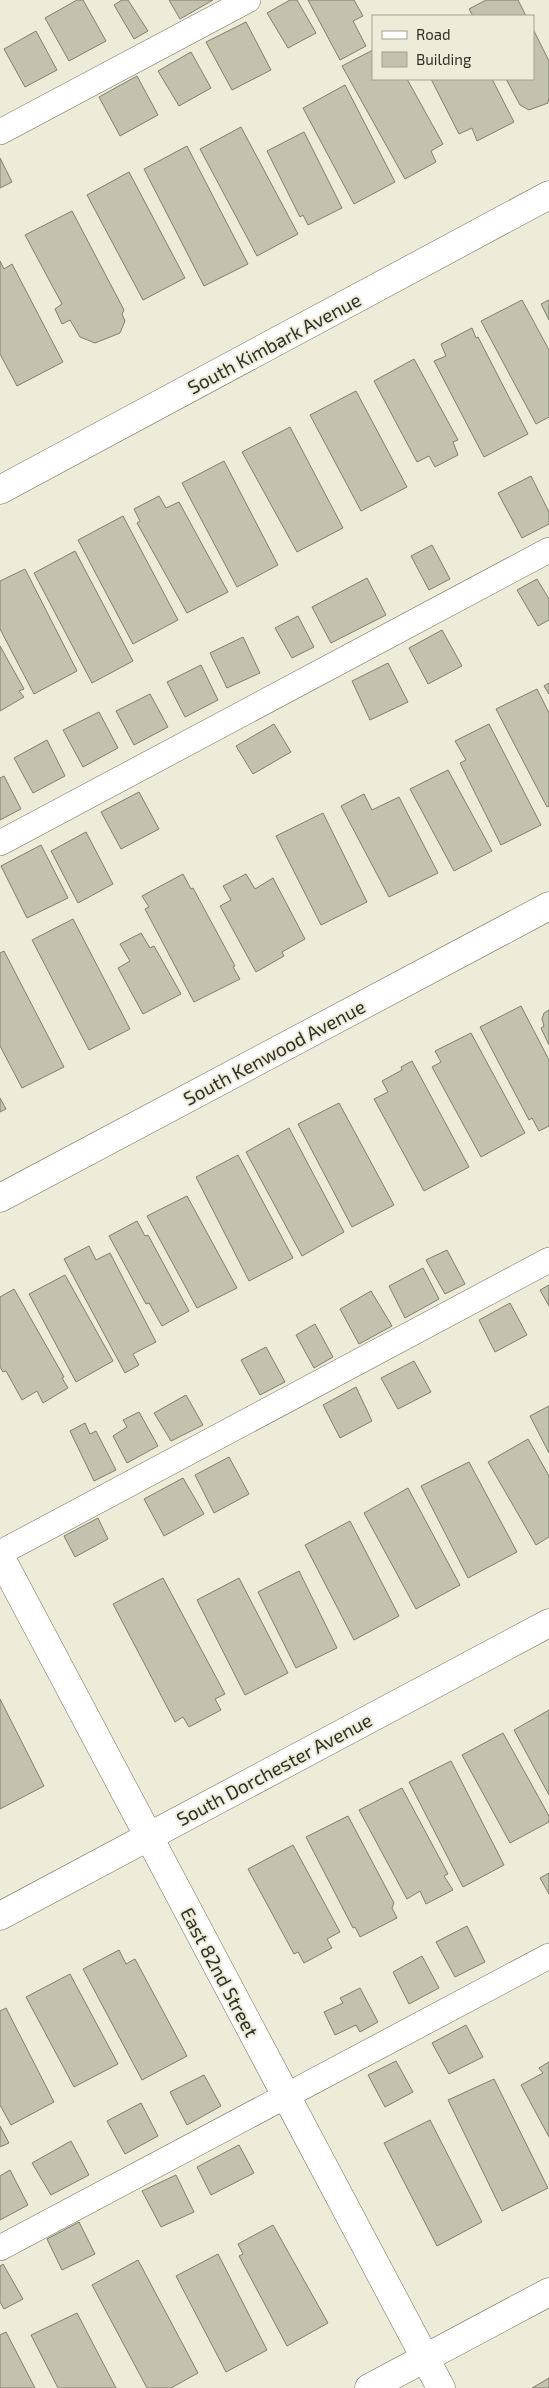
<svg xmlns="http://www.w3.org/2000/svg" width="549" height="2388" viewBox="0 0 549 2388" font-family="'Exo 2',sans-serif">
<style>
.building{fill:#c4c2af;stroke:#817f6d}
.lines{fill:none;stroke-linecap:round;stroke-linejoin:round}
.service-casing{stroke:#6f6d5c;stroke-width:26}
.minor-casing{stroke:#6f6d5c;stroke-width:29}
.service{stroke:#fff;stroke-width:25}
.minor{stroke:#fff;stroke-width:28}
.labels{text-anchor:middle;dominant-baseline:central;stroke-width:4;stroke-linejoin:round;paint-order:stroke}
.street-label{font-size:19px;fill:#302f28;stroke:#eeecd8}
</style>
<rect width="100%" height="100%" fill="#eeecd8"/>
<path class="building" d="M77,0h6l23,41 -37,20 -24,-43z
M122,0h6l20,31 -14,8 -20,-34z
M169,0h44l-33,19z
M290,0h7l19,33 -28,15 -21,-35z
M308,0h46l9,16 -10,5 13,25 -26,14z
M486,0h32l8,16h-53l-4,-7z
M246,22l25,48 -39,20 -26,-48z
M533,29l16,32v37l-1,5 -19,7 -9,-5 -14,-26h27z
M36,31l21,39 -32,17 -21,-38z
M373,50v29h34l36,65 -12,7 5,11 -31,17 -63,-113z
M191,52l20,36 -32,18 -21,-35z
M137,76l21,39 -38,21 -21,-39z
M431,79h61l22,43 -37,19 -5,-13 -13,6z
M345,85l50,97 -41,22 -51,-96z
M241,127l57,107 -41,22 -57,-107z
M304,132l38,76 -34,17 -5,-10 -3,2 -33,-66z
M187,146l61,118 -44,22 -60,-117z
M0,158l12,24 -12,6z
M129,172l56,106 -42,22 -56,-105z
M72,211l52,99 -2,4 3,7 -5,12 -25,10 -15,-6 -10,-17 -8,4 -7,-15 7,-5 -37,-69z
M0,261l4,8 8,-5 51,98 -46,24 -17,-32z
M522,300l27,50v67l-13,7 -55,-103z
M549,300v20l-8,-16z
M472,328l4,10 2,-1 50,97 -44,23 -50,-96 12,-5 -5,-12z
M414,359l44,81 -5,2 5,13 -23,12 -6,-11 -12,6 -43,-81z
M356,391l51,96 -46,24 -51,-96z
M290,427l53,101 -46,24 -55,-100z
M224,461l54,104 -41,22 -55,-104z
M531,476l18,36v12l-27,14 -24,-45z
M159,496l7,12 13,-6 49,90 -41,21 -50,-90 3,-2 -6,-12z
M123,516l55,104 -45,24 -55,-104z
M432,545l18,34 -21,11 -18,-34z
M75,551l58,110 -41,22 -58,-110z
M25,569l52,102 -43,23 -34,-65v-48z
M367,578l19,37 -55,28 -19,-36z
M537,579l12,20v21l-11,6 -21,-36z
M298,616l16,31 -22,11 -17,-30z
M442,630l20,36 -34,18 -19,-36z
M243,637l17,36 -33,15 -17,-35z
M0,646l24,43 -5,2 5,6 -24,14z
M388,663l20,39 -38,18 -18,-39z
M201,665l17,35 -33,17 -18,-35z
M549,683v11l-5,-8z
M537,689l12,24v93l-2,1 -51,-98z
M150,694l18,33 -34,18 -18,-34z
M99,712l19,36 -35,19 -20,-37z
M274,724l17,28 -38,22 -17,-28z
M489,724l52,101 -40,20 -41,-82 6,-3 -11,-19z
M47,740l18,36 -32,17 -19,-35z
M448,770l44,81 -38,20 -44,-82z
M4,776l17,33 -21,11v-42z
M139,792l20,37 -38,20 -20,-37z
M364,794l8,16 27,-13 39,76 -49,24 -48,-91z
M323,813l44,89 -46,23 -45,-89z
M86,832l27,52 -35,19 -27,-52z
M41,845l27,53 -41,20 -26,-52z
M183,874l8,15 2,-1 42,78 -2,1 7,12 -46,23 -49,-93 4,-2 -7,-11z
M246,874l9,15 18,-11 32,61 -23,13 2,4 -28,16 -36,-66 11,-6 -8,-14z
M73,919l57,110 -41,21 -57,-110z
M141,933l9,15 4,-2 27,48 -38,20 -25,-46 12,-7 -10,-17z
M4,951l60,116 -42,21 -22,-42v-93z
M521,1006l28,54v66l-10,5 -7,-13 -3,2 -49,-93z
M549,1010v35l-8,-17 3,-2 -2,-7 2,-6z
M471,1033l54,100 -44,24 -49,-90 9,-5 -6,-11z
M412,1061l57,106 -45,24 -50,-92 14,-7 -6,-11 20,-11 -1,-3z
M0,1098l6,11 -6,3z
M339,1103l55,102 -42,22 -54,-103z
M289,1128l55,104 -42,24 -56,-104z
M238,1155l55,103 -44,23 -53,-104z
M187,1196l50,92 -40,20 -50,-92z
M137,1221l8,15 3,-1 41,76 -27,15 -13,-23 -3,1 -37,-68z
M89,1246l7,14 14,-7 46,89 -23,12 6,11 -14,8 -61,-114z
M447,1250l18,34 -20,10 -19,-34z
M423,1268l16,31 -34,19 -16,-32z
M65,1275l48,86 -37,21 -47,-88z
M549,1285v21l-9,-16z
M14,1289l50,88 -2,1 6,10 -25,15 -6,-12 -15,9 -16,-29 -3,1 -3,-5v-70z
M371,1291l21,35 -33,18 -19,-35z
M510,1303l17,32 -32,17 -16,-32z
M315,1324l18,33 -19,11 -18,-33z
M266,1347l19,35 -25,13 -19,-35z
M414,1361l17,31 -33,17 -17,-31z
M356,1387l16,34 -32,17 -17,-33z
M186,1395l17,30 -32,16 -17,-28z
M549,1406v47l-19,-37z
M139,1412l19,34 -31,17 -14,-27 14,-9 -4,-7z
M85,1423l5,11 6,-3 20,39 -22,11 -24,-50z
M528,1439l21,37v61l-13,8 -48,-83z
M229,1457l20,37 -35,19 -19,-38z
M469,1462l48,90 -49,26 -47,-92z
M183,1478l21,36 -40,22 -20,-37z
M408,1488l52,97 -44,24 -52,-96z
M98,1518l10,21 -33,18 -11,-21z
M350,1521l49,95 -45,24 -49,-95z
M299,1571l38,77 -41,20 -38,-76z
M163,1578l62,116 -10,5 6,11 -32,17 -6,-10 -8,5 -62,-118z
M239,1578l49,95 -43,22 -48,-95z
M0,1699l44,87 -44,23z
M549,1710v85l-35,-65z
M503,1733l46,83v6l-39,21 -48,-88z
M451,1761l53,104 -41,22 -54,-105z
M402,1788l46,86 -4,2 9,14 -27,14 -6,-13 -13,8 -48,-89z
M348,1816l46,87 -2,5 5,10 -37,19 -5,-10 -2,1 -47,-91z
M293,1845l47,87 -13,7 5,9 -28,15 -6,-11 -4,2 -46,-85z
M549,1873v21l-9,-16z
M467,1926l18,36 -30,15 -19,-35z
M119,1950l7,14 9,-5 52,97 -45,24 -59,-111z
M422,1956l17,32 -30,16 -16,-32z
M70,1974l48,90 -44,23 -48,-90z
M360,1988l18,34 -18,10 -4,-7 -21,10 -11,-23 19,-9 -3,-5z
M6,2008l48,94 -43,23 -11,-20v-94z
M466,2025l17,32 -34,17 -17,-31z
M396,2061l17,31 -28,15 -17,-32z
M549,2062v75l-28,-52 22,-12 -4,-5z
M204,2075l17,31 -34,19 -17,-33z
M494,2079l54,109 -46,23 -54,-111z
M141,2103l17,33 -33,18 -18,-33z
M430,2120l52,102 -45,24 -53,-103z
M0,2126l9,17 -9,4z
M71,2141l18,34 -38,20 -19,-32z
M239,2145l15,28 -43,22 -14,-28z
M10,2170l18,35 -28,15v-44z
M176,2175l18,37 -33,15 -19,-36z
M79,2222l16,32 -33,16 -15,-31z
M273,2225l55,98 -41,23 -48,-90 4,-2 -5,-10z
M218,2254l49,96 -41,22 -50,-96z
M138,2260l60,113 -27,15h-24l-55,-103z
M3,2264l20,35 -19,10 -4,-7v-36z
M77,2313l39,75h-58l-27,-53z
M6,2332l29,56h-35v-53z
M549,2378v10h-17z"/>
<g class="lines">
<g class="service-casing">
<path id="service" d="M0,132l248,-132
M0,843l549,-293
M0,1553l549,-293
M0,2248l549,-292"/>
</g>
<g class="minor-casing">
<path id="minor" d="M0,490l549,-295
M0,1198l549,-292
M0,1556l441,832
M0,1916l549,-293
M369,2388l180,-96"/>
</g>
<use href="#service" class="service"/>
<use href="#minor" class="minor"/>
</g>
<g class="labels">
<g class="street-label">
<text transform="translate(274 343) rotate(-28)">South Kimbark Avenue</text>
<text transform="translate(274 1052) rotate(-28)">South Kenwood Avenue</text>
<text transform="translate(274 1769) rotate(-28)">South Dorchester Avenue</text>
<text transform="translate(220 1972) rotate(62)">East 82nd Street</text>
</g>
</g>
<rect x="372" y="15" width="162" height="65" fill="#eeecd8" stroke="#a2a092"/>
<rect x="382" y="31" width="25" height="8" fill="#ffffff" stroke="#a2a092"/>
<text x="416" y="40" font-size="15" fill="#302f28">Road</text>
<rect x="382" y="52" width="25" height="15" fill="#c4c2af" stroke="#a2a092"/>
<text x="416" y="65" font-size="15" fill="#302f28">Building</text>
</svg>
